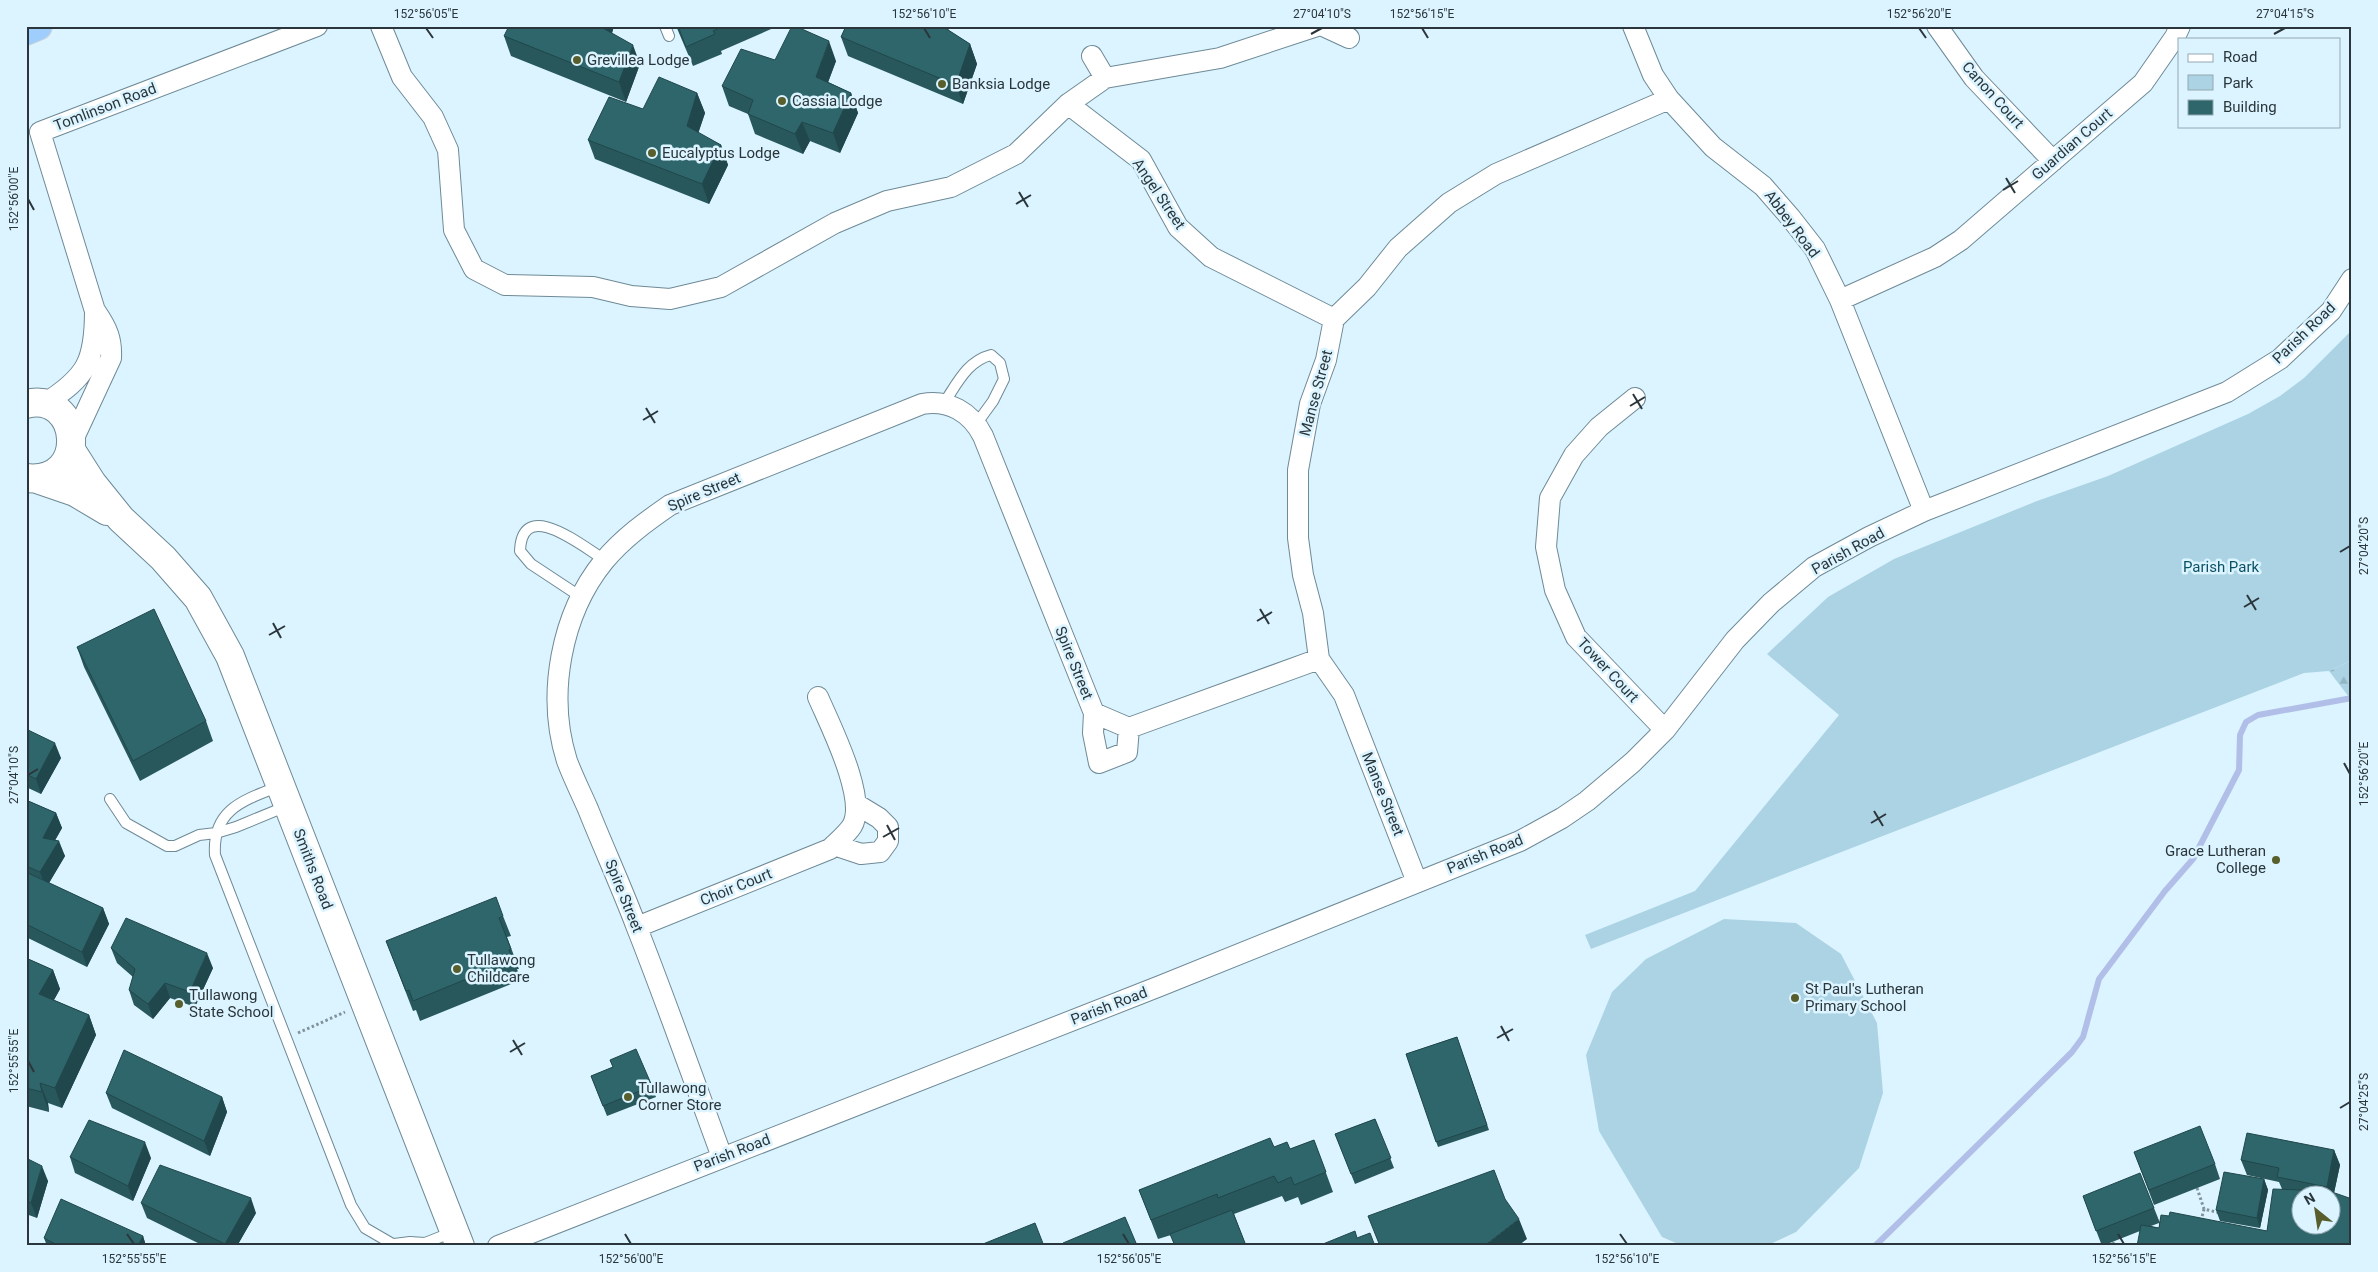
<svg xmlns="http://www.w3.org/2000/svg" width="2378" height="1272" viewBox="0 0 2378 1272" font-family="Roboto,sans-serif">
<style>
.forest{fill:url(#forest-firs)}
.green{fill:#acd3e4}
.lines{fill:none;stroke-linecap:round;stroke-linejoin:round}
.stream{stroke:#b1bfe8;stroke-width:6}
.lane-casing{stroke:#6e8a96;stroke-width:12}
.street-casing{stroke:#6e8a96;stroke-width:22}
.secondary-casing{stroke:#6e8a96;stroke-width:30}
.highway-casing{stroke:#d4d7d8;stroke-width:30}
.path{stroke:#81939b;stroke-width:3;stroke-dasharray:2.5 2.5;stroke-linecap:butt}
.lane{stroke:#fff;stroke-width:10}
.street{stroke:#fff;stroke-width:20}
.secondary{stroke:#fff;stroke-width:28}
.highway{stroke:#9fcefc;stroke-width:28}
.wall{fill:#28585c;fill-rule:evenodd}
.shaded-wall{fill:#20474b}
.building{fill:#2e666b;stroke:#20474b;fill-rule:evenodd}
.ticks{fill:none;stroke:#2a363b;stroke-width:2}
.poi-dot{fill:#585e2c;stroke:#dbf4ff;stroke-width:2}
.labels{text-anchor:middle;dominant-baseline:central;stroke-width:5;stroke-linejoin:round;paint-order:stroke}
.poi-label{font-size:15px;fill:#2a363b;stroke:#dbf4ff;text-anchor:start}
.street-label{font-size:15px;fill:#2a363b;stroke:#dbf4ff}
.park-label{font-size:15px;fill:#0d5065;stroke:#dbf4ff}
.neatline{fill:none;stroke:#2a363b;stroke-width:2}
.ticks-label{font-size:12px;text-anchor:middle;fill:#2a363b}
</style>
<defs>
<pattern id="forest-firs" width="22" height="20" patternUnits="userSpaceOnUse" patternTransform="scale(1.25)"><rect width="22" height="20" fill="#acd3e4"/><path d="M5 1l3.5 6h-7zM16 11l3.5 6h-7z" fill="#94b6c4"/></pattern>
</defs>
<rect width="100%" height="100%" fill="#dbf4ff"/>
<path class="forest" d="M2352,660v41l-23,-30z"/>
<path class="green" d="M2352,330v330l-23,11 -25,2 -713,276 -6,-14 110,-44 144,-176 -72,-61 61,-57 66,-38 143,-58 71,-25 140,-62 32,-18 24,-18z
M1724,919l72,4 45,31 36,69 6,70 -24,75 -63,64 -30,14h-83l-21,-9 -63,-106 -13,-76 26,-63 34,-33z"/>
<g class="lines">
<path class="stream" d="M1875,1246l197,-194 11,-15 16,-58 66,-88 28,-32 46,-89 1,-35 6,-13 12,-7 94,-17"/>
<g class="lane-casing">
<path id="lane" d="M665,26l4,10
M944,403c13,-19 23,-42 47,-48l9,8 4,16 -11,22 -16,22
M581,597l-50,-33 -11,-13c2,-55 63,-4 85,9
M280,786c-36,14 -68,23 -65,69l136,350 14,23 31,18
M110,799l16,24 41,23h8l24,-11 17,-2 20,-6 51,-21
M394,1244l16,-2 15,1 28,-11"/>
</g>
<g class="street-casing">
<path id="street" d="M381,26l21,51 31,40 15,33 6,80 20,39 31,16 88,2 38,9 39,3 51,-12 114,-64 52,-22 64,-14 65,-33 52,-50 37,-26 -13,-22
M1323,26l26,12
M1633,26l20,49 16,24 44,48 50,39 27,31 25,32 25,51 84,211
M1937,26l37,52 79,83
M1105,78l115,-20 97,-32
M1068,104l73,56 37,67 33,30 123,62
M1840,300l95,-43 26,-17 182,-157 32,-46 5,-11
M1635,398l-36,29 -25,28 -24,43 -4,49 9,43 21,47 89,93
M44,404c43,-27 51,-43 51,-93l-55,-179 277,-106
M72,442l39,-84c1,-19 -4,-30 -15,-46
M1094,713l35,15
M834,845l27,9 19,-2 8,-11v-14l-9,-9 -23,-14
M1417,882l-73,-187 -25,-36 -6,-46 -10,-38 -5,-37v-68l12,-66 16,-44 8,-41 33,-32 31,-39 51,-45 47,-29 173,-75
M637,927l193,-78c7,-7 17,-15 22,-23 16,-27 -22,-101 -34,-129
M722,1157c-28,-76 -55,-153 -85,-229 -15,-40 -33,-79 -49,-119 -7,-16 -15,-32 -21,-48 -21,-66 -6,-147 37,-200 19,-23 43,-40 66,-56l252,-101c26,-5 49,8 61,32l111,277 -1,20 6,30 28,-11 2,-24 190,-69
M498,1246l662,-260 360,-145 42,-23 25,-17 46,-39 32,-32 70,-90 36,-37 43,-36 55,-30 55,-26 303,-119 53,-33 51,-48 21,-32"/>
</g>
<g class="secondary-casing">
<path id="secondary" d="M26,404c55,-14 65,81 0,74
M71,450l21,33 29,36 42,39 35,40 32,58 230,590
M37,479l38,13 32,19"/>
</g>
<g class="highway-casing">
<path id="highway" d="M26,31l12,-5"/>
</g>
<path class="path" d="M298,1033l47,-21
M2197,1188l7,21 16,4
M2201,1221l3,-12
M2113,1242l1,4"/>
<use href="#lane" class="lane"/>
<use href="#street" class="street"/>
<use href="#secondary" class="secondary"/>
<use href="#highway" class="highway"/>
</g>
<path class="wall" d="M614,26l-2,7 28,31 -14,38 -115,-46 -7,-20z
M676,26h102l-57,25 1,3 -29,12z
M846,26h104l-2,4 22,14 7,20 -14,40 -115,-48 -7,-19z
M775,60l61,1 -8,21 23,11 7,20 -18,40 -30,-12 -7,13 -48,-20 -7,-20 -19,-8 -7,-20z
M697,93l8,20 -7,20 23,12 7,20 -19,39 -114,-45 -7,-19 55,-31z
M77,647l129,74 7,20 -73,40 -56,-114z
M26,729l35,29 -20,36 -15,-7z
M26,800l30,13 6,15 -7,12 10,16 -16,27 54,25 6,16 -22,43 -61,-30z
M503,916l8,20 -4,1 12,32h-2l4,11 -101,41 -4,-11 -3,1 -27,-70z
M111,948l102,20 -18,39 -25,-9 -17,21 -19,-14 -5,-15 4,-13 -16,-14z
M26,958l27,12 7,19 -6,11 35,15 7,20 -34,73 -14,-5 1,9 -23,-6z
M1457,1037l32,93 -51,17 -32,-93z
M610,1060l42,26 4,11 -49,19 -16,-40 22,-9z
M106,1093l116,4 5,15 -17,44 -98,-48z
M1375,1119l19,49 -39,16 -20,-50z
M1314,1140l19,52 -32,13 -3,-8 -13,5 -3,-6 -48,18 12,32h-71l-4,-11 -13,4 -19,-49 135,-43 16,2z
M2334,1150l6,15 -6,28 18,53 -212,-15 -38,15 -19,-50 71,12 6,15 107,8 15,-42 -3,-7 -32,-7 -6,-15zM2159,1223v5l-8,-2z
M2134,1152l81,12 5,15 -66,26z
M70,1157l81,1 -18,43 -58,-28z
M26,1158l22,23 -11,37 -11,-4z
M2264,1179l4,11 -8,38 -40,-7 -4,-11z
M141,1203l115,10 -19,33h-33l-57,-28z
M143,1236l3,10h-99l-3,-8z"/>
<path class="shaded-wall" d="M601,26h13l-6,21z
M937,26h13l-8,16z
M829,41l7,20 -13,35 -7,-19z
M970,44l7,20 -14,40 -7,-19z
M633,45l7,19 -14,38 -7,-20z
M697,93l8,20 -11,33 -7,-20z
M851,93l7,20 -18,40 -7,-20z
M802,122l8,19 -7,13 -8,-20z
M721,145l7,20 -19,39 -7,-20z
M55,743l6,15 -20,36 -5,-15z
M56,813l6,15 -14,25 -5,-15z
M59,841l6,15 -19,32 -6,-16z
M103,908l6,16 -22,43 -5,-15z
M207,953l6,15 -18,39 -5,-15z
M53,970l7,19 -14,25 -7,-20z
M165,983l5,15 -17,21 -5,-15z
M89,1015l7,20 -34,73 -7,-20z
M40,1083l8,20 1,9 -7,-20z
M222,1097l5,15 -17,44 -6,-15z
M145,1142l6,16 -18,43 -5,-15z
M2334,1150l6,15 -8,37 -5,-15z
M42,1166l6,15 -11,37 -6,-15z
M2264,1179l4,11 -8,38 -3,-10z
M251,1198l5,15 -19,33h-12v-2z
M1519,1219l8,20 -9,7h-34z
M143,1236l3,10h-8z"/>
<path class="building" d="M509,26h92v1l32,18 -14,37 -115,-46z
M678,26h46l-11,5 2,3 -29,13z
M792,26h3l34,15 -13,36 35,16 -18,40 -31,-11 -7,12 -47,-20 5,-14 -31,-14 19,-37 34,11z
M846,26h96l28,18 -14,41 -115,-48z
M659,77l38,16 -10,33 34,19 -19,39 -114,-44 21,-43 34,12z
M154,609l52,112 -73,40 -56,-114z
M26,729l29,14 -19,36 -10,-5z
M26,800l30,13 -13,25 16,3 -19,31 -14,-6z
M26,872l77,36 -21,44 -56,-28z
M496,897l7,19 -4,2 12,31 -2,1 4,10 -100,41 -4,-11 -3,1 -20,-50z
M126,918l81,35 -17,39 -25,-9 -17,21 -19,-14 6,-21 -24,-21z
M26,958l27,12 -14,24 50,21 -34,73 -15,-5 2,9 -16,-4z
M1457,1037l30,88 -51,17 -30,-88z
M636,1049l16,37 -49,20 -12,-30 22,-9 -3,-7z
M124,1050l98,47 -18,44 -98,-48z
M1375,1119l16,39 -40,16 -16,-40z
M89,1120l56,22 -17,44 -58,-29z
M2200,1126l15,38 -66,26 -15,-38z
M2247,1133l87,17 -7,37 -50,-10 2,-9 -38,-8z
M1270,1138l4,9 13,-5 3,7 24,-9 12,32 -32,13 -3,-8 -13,6 -4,-7 -56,22 -1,-4 -66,26 -12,-30z
M26,1158l16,8 -11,37 -5,-2z
M160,1165l91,33 -26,46 -84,-41z
M1494,1170l11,29 14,20 -35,27h-104l-12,-30z
M2224,1172l40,7 -7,39 -41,-8z
M2140,1173l14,35 -58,23 -13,-35z
M2273,1189l56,2 23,8v47h-215l4,-21 18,3 2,-13 8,1 1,-4 97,19zM2300,1194h30v30h-30z
M61,1199l82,37 -5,10h-79l-15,-8z
M1232,1210l13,33 -7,3h-63l-5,-12z
M1125,1217l11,26 -6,3h-66l-1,-3z
M1035,1223l9,23h-66z
M1355,1231l2,7 13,-5 5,13h-51l-1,-2z"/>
<path class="ticks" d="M426,28l7,10M924,28l6,10M1422,28l6,10M1919,28l7,10M1311,34l11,-6M2274,34l11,-6M2006,178l9,15M2003,190l15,-9M1019,192l9,15M28,199l6,11M1016,204l15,-9M1633,394l9,15M1630,406l15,-9M646,408l9,15M643,420l15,-9M2340,552l10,-6M2247,595l9,15M2244,607l15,-9M1260,609l9,15M1257,621l15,-9M273,623l8,15M269,635l16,-9M2344,763l6,11M28,775l10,-6M1874,811l9,15M1871,823l15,-9M887,825l8,15M883,837l16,-9M1501,1026l8,15M1497,1038l16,-9M513,1040l9,15M510,1052l15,-9M28,1061l6,11M2340,1108l10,-6M127,1234l7,10M625,1234l6,10M1123,1234l6,10M1620,1234l7,10M2118,1234l6,10"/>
<g class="poi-dot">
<circle cx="577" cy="60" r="5"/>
<circle cx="942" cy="84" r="5"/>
<circle cx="782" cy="101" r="5"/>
<circle cx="652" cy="153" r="5"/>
<circle cx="2276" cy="860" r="5"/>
<circle cx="457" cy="969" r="5"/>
<circle cx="1795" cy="998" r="5"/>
<circle cx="179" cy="1004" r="5"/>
<circle cx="628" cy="1097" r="5"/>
</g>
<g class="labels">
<g class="poi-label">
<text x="587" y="60">Grevillea Lodge</text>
<text x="952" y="84">Banksia Lodge</text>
<text x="792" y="101">Cassia Lodge</text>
<text x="662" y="153">Eucalyptus Lodge</text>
<text x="2266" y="851" text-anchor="end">Grace Lutheran<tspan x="2266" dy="17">College</tspan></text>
<text x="467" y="960">Tullawong<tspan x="467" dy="17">Childcare</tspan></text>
<text x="1805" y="989">St Paul's Lutheran<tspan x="1805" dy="17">Primary School</tspan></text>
<text x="189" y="995">Tullawong<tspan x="189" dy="17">State School</tspan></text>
<text x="638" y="1088">Tullawong<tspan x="638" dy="17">Corner Store</tspan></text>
</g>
<g class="street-label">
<text transform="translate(1993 95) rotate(48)">Canon Court</text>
<text transform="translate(105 107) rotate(-21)">Tomlinson Road</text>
<text transform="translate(2072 144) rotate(-41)">Guardian Court</text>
<text transform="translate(1159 194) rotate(56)">Angel Street</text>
<text transform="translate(1792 224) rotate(53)">Abbey Road</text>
<text transform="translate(2304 333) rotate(-44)">Parish Road</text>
<text transform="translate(1316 393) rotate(-75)">Manse Street</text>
<text transform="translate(704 492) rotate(-23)">Spire Street</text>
<text transform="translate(1848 551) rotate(-29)">Parish Road</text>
<text transform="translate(1074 663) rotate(68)">Spire Street</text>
<text transform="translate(1608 670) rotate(47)">Tower Court</text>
<text transform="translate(1383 794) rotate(68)">Manse Street</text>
<text transform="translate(1485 854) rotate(-22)">Parish Road</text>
<text transform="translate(313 869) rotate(69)">Smiths Road</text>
<text transform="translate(736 887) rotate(-22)">Choir Court</text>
<text transform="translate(624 896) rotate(68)">Spire Street</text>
<text transform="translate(1109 1006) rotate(-21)">Parish Road</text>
<text transform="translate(732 1153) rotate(-21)">Parish Road</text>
</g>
<g class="park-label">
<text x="2221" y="567">Parish Park</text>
</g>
</g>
<rect width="2378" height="1272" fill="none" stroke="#dbf4ff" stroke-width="55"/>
<rect x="2178" y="38" width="162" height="90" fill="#dbf4ff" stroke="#94a8b1"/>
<rect x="2188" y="54" width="25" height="8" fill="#ffffff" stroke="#94a8b1"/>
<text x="2223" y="62" font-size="15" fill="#2a363b">Road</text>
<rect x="2188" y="75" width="25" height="15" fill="#acd3e4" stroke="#94a8b1"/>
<text x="2223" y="88" font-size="15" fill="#2a363b">Park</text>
<rect x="2188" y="100" width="25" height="15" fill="#2e666b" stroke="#94a8b1"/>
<text x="2223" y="112" font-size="15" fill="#2a363b">Building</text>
<g transform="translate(2316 1210) rotate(330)"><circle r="24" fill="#dbf4ff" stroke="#94a8b1"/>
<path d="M0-4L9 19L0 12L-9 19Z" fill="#585e2c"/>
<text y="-8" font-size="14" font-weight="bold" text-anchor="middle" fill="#2a363b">N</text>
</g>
<rect x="28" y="28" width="2322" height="1216" class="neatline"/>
<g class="ticks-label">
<text x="426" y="18">152°56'05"E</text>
<text x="924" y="18">152°56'10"E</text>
<text x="1322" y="18">27°04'10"S</text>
<text x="1422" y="18">152°56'15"E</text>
<text x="1919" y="18">152°56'20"E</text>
<text x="2285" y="18">27°04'15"S</text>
<text transform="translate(14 199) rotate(-90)" y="4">152°56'00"E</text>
<text transform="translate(2364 546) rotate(-90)" y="4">27°04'20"S</text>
<text transform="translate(2364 774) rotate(-90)" y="4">152°56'20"E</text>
<text transform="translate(14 775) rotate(-90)" y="4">27°04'10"S</text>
<text transform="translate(14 1061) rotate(-90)" y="4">152°55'55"E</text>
<text transform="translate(2364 1102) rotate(-90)" y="4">27°04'25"S</text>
<text x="134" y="1263">152°55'55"E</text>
<text x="631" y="1263">152°56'00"E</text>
<text x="1129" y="1263">152°56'05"E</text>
<text x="1627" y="1263">152°56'10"E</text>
<text x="2124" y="1263">152°56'15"E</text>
</g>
</svg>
